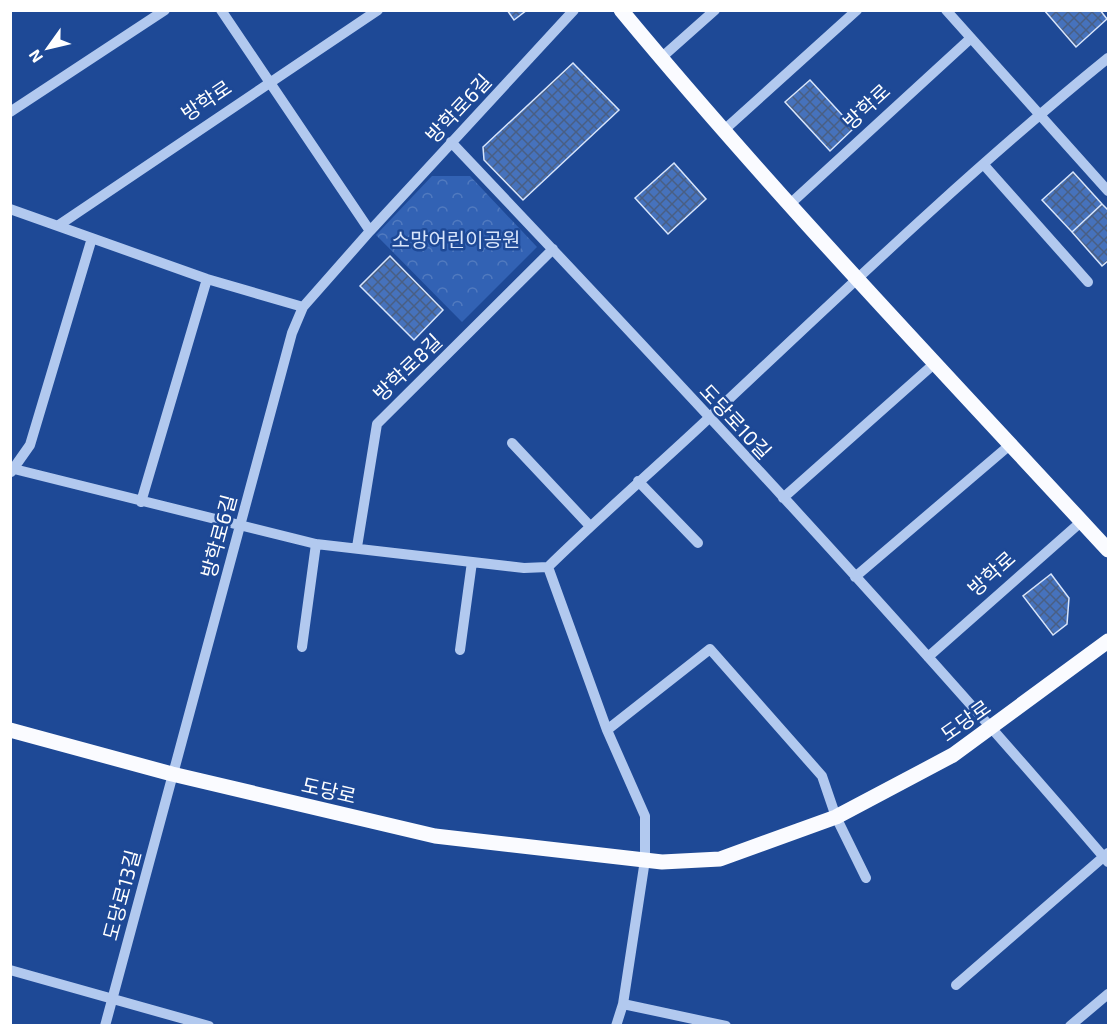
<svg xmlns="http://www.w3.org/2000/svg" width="1119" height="1036" viewBox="0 0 1119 1036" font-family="'Exo 2','Noto Sans KR',sans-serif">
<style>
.park{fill:url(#park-crowns)}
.building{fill:url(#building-cross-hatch);stroke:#d8e5fb;stroke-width:1.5}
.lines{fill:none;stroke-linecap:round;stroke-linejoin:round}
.minor{stroke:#b2c9ef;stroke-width:10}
.major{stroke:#fafbff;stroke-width:15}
.labels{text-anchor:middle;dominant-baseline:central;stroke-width:5;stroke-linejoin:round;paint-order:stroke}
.street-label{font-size:20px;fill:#fff;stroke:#1e4996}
.park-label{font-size:20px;fill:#d8e5fb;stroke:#1e4996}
</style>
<defs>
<pattern id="park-crowns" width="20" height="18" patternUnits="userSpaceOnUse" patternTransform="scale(1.5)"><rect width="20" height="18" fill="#3262b4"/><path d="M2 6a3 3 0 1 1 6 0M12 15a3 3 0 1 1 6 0" fill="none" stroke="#517abf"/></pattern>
<pattern id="building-cross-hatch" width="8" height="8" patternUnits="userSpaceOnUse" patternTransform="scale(1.5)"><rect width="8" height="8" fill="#4672bc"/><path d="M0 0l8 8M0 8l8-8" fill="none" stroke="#495f84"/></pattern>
</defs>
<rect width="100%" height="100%" fill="#1e4996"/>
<path class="park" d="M432,176h38l67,71 -75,75 -86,-87z"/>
<path class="building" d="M507,10h20l-13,10z
M1044,10h56l7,9 -31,28z
M573,63l46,47 -96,90 -39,-40 -1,-13z
M810,80l44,48 -24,23 -45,-49z
M674,163l32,36 -38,35 -33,-36z
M1073,172l29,32 -30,28 -30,-32z
M1102,204l6,6v51l-6,5 -30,-34z
M390,256l53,54 -29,30 -54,-54z
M1051,574l18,24 -2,26 -14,11 -30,-39z"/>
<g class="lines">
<path class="minor" d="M221,10l149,221
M946,10l162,181
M661,58l54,-48
M10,112l155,-102
M723,131l134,-121
M451,142c224,236 446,474 657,720
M984,165l104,117
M790,204l181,-166
M10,209l197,70 96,28
M59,225l319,-215
M512,443l77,82
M10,468l306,76 208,24 24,-1c53,-52 109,-100 163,-151 130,-122 259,-246 397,-358
M11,472l19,-27 62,-207
M638,481l60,62
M783,498l152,-135
M141,502l66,-223
M357,547l20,-123 176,-175
M548,567l59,163 38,86v44l-22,144 -7,22
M855,577l156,-133
M302,647l14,-103
M460,650l12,-88
M928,657l154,-136
M607,730l103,-81 112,127 14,41 30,61
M10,970l199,56
M956,985l152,-132
M623,1004l103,22
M105,1026l187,-693 11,-26 67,-76 204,-221
M1070,1026l38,-32"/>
<path class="major" d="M621,10c155,187 323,362 487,540
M10,730l162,44 263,62 227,26 58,-3 116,-42 117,-62 155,-114"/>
</g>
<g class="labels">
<g class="street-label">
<text transform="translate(206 100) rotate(-34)">방학로</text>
<text transform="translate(866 106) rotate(-43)">방학로</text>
<text transform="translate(458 108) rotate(-47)">방학로6길</text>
<text transform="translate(407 367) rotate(-44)">방학로8길</text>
<text transform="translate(736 421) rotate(47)">도당로10길</text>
<text transform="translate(218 536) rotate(-75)">방학로6길</text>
<text transform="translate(991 573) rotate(-42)">방학로</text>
<text transform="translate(965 720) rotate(-35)">도당로</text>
<text transform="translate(329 790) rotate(13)">도당로</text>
<text transform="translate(121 895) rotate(-75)">도당로13길</text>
</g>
<g class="park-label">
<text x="456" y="239">소망어린이공원</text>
</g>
</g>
<rect width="1119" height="1036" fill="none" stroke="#ffffff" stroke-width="24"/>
<g transform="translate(48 48) rotate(236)" stroke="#1e4996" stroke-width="4.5" paint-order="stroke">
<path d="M0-4.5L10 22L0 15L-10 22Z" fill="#ffffff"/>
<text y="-9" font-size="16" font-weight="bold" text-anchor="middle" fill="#ffffff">N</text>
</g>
</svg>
